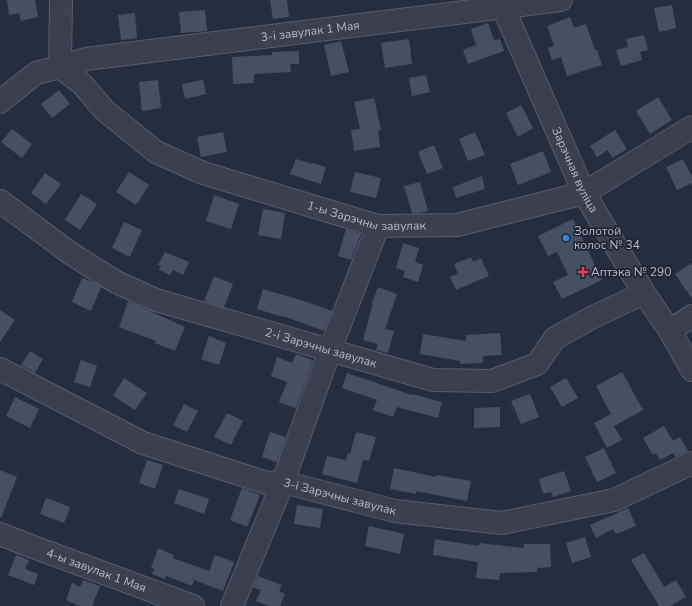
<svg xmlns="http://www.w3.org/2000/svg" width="692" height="606" viewBox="0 0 692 606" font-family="'Nunito Sans',sans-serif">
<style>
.building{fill:#455162}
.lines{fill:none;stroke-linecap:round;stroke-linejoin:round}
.minor-casing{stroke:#565f6c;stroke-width:24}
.minor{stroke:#38414e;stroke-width:22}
.shop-dot{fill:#3f7fe0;stroke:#1d2633;stroke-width:1.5}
.health-dot{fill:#e0444e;stroke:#1d2633;stroke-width:1.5}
.labels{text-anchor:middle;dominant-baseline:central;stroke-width:3.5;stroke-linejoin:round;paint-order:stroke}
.street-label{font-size:12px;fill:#b4bcc9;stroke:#1d2633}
.poi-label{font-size:12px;fill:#b4bcc9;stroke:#1d2633;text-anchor:start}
</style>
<rect width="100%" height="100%" fill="#242f3e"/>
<path class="building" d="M7,0h28l3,17 -17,4 -2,-8 -10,2z
M270,0h17l2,17 -16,2z
M672,5l4,23 -17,4 -5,-24z
M205,10l2,21 -26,2 -2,-21z
M135,13l2,25 -16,2 -3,-25z
M570,17l4,11 12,-4 9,26h2l5,15 -35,11 -6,-19 -9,3 -4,-12 6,-2 -7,-20z
M488,23l6,17 6,-1 4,12 -36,13 -5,-14 13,-5 -5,-16z
M644,35l4,15 -8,2 2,8 -21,6 -5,-16 12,-3 -2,-8z
M409,39l3,25 -27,4 -4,-25z
M341,41l8,31 -18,4 -7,-31z
M299,51v13h-9l1,8 -37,2v9l-21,1 -1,-27 40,-2v-3z
M426,75l4,17 -18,4 -3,-18z
M158,80l3,28 -19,3 -3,-29z
M203,80l3,14 -21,5 -3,-15z
M59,90l11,14 -18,14 -11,-14z
M658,97l14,23 -22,14 -14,-23z
M374,98l7,32 -3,1 2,16 -26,4 -3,-21 9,-1 -6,-27z
M521,105l12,23 -15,9 -12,-24z
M12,129l20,15 -10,14 -21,-16z
M615,130l12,19 -15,9 -4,-8 -11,7 -7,-11z
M223,132l4,20 -26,5 -4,-20z
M475,132l10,23 -17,6 -9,-22z
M434,145l9,23 -16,6 -9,-22z
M543,151l8,21 -33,13 -8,-21z
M296,159l17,5v-1l13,4 -5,17 -31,-10z
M683,159l9,18v6l-15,7 -11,-23z
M129,172l20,13 -13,20 -20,-13z
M355,172l26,6 -5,20 -26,-6z
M45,173l16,11 -15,20 -15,-11z
M482,176l3,13 -29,9 -3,-11z
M420,182l8,29 -8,2h-8l-8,-27z
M81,194l16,10 -17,26 -15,-10z
M214,195l25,9 -8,25 -25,-8z
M263,209l22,4 -4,26 -23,-4z
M573,219l29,61 -40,19 -9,-17 15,-7 -11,-23 -9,4 -10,-20z
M124,222l18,8 -12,27 -18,-9z
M346,229l15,5 -10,26 -13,-4z
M403,243l16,5 -4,14 8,3 -5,17 -15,-5 2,-6 -9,-3z
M165,252l24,10 -6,13 -10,-5 -3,5 -11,-5 2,-4 -3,-1z
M471,257l2,5 8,-4 8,18 -33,14 -6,-13 8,-3 -4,-10z
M692,263v36l-17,-25z
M214,276l19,8 -9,23 -20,-6z
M82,278l11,4 8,5 -10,24 -19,-9z
M378,287l19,7 -12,35 9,2 -6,22 -12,-3 2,-6 -15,-4 10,-37h-1z
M263,289l41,12 28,10 -8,20 -41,-15v1l-26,-8z
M128,301l57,26 -10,24 -20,-8 1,-2 -37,-14z
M0,310l15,10 -15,22z
M500,333l2,22 -19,1v7l-23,1v-3l-40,-7 3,-20 43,7v-6z
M209,336l17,7 -7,22 -18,-6z
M30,351l13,8 -8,14 -14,-8z
M296,354l17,6 -17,48 -17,-6 8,-20 -16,-6 6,-19 15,6z
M81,360l16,6 -7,21 -16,-5z
M622,372l21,38 -29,16 8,14 -15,8 -13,-25 17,-9 -15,-28z
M347,373l65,22v-1l30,8 -4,16 -41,-11 -4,10 -20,-7 4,-10 -35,-12z
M124,378l23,15 -12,17 -22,-14z
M566,378l12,20 -16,9 -12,-20z
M530,394l9,23 -18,7 -10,-23z
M15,397l24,12 -9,19 -24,-12z
M184,404l14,7 -11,21 -14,-7z
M500,407v20l-26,1v-20z
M227,413l16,8 -12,24 -17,-8z
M664,426l9,15 7,-4 8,14 -12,6 -3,-4 -13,7 -4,-7 -3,2 -10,-17z
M270,432l16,5 -9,25 -15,-5z
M356,432l20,5 -7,24 -6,-1 -6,23 -35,-9 5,-18 19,4 2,-7 2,1z
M604,448l12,25 -19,9 -12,-25z
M147,460l16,5 -8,24 -16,-6z
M394,468l42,9 1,-2 34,6 -4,20 -51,-10v3l-26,-5z
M0,470l17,7 -16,41h-1z
M564,471l7,20 -18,6 -2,-5 -8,2 -4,-15z
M242,488l18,7 -13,32 -17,-7z
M179,489l30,10 -5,15 -30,-11z
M46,498l24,9 -6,16 -24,-9z
M297,505l26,4 -3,19 -26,-4z
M628,508l8,18 -20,8 -3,-5 -17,9 -6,-13z
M369,526l35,8 -4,20 -35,-8z
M585,537l6,20 -19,6 -6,-20z
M435,539l44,7v-3l45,5v-4h26l1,23 -14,1v4l-37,1 -1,7 -23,-2 2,-16 -45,-7z
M158,548l16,7 -1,3 36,13 6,-16 19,7 -11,29 -29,-11 -2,6 -26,-10 -1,3 -13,-5 3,-5 -4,-1z
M644,553l20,34 12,-7 10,17 -16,9h-11l-28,-46z
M16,555l13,5 -4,9 13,5 -4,11 -26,-10z
M258,576l24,9 -3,6 6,3 -5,12h-11l-13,-5 5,-11 -8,-3z
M83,580l17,6 -8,20h-12l-14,-6 6,-17 8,4z"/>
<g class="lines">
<g class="minor-casing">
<g id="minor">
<path id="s1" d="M502,0l1,7 81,186 60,100 26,38 22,39"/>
<path id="s2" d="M60,67l22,17 22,26 52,42 47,21 175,53 79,-1 127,-32 108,-66"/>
<path d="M60,67l1,-67"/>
<path id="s3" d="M0,102l36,-29 24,-6 26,-8 475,-59"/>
<path id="s4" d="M0,201l70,52 46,29 40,18 277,80 59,1 45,-17 18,-26 38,-21 51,-24"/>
<path d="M670,331l22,-15"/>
<path id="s5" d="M0,369l143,74 124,40 16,-1 112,29 107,12 112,-23 78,-37"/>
<path id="s6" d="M0,534l36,14 157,58"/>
<path d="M232,606l51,-124 47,-132 48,-124"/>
</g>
</g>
<use href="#minor" class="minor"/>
</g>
<circle class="shop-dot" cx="566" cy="238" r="4"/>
<path class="health-dot" d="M581 266h4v4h4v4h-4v4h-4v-4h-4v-4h4z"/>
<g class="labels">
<g class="street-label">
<text stroke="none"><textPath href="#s3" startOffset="324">3-і завулак 1 Мая</textPath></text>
<text stroke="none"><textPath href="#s1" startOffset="185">Зарэчная вуліца</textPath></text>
<text stroke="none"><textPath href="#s2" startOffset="350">1-ы Зарэчны завулак</textPath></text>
<text stroke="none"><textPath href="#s4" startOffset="357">2-і Зарэчны завулак</textPath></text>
<text stroke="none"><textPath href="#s5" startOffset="366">3-і Зарэчны завулак</textPath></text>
<text stroke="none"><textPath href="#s6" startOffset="103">4-ы завулак 1 Мая</textPath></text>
</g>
<g class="poi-label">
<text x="574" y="231">Золотой<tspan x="574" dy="14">колос № 34</tspan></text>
<text x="591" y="272">Аптэка № 290</text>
</g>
</g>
</svg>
